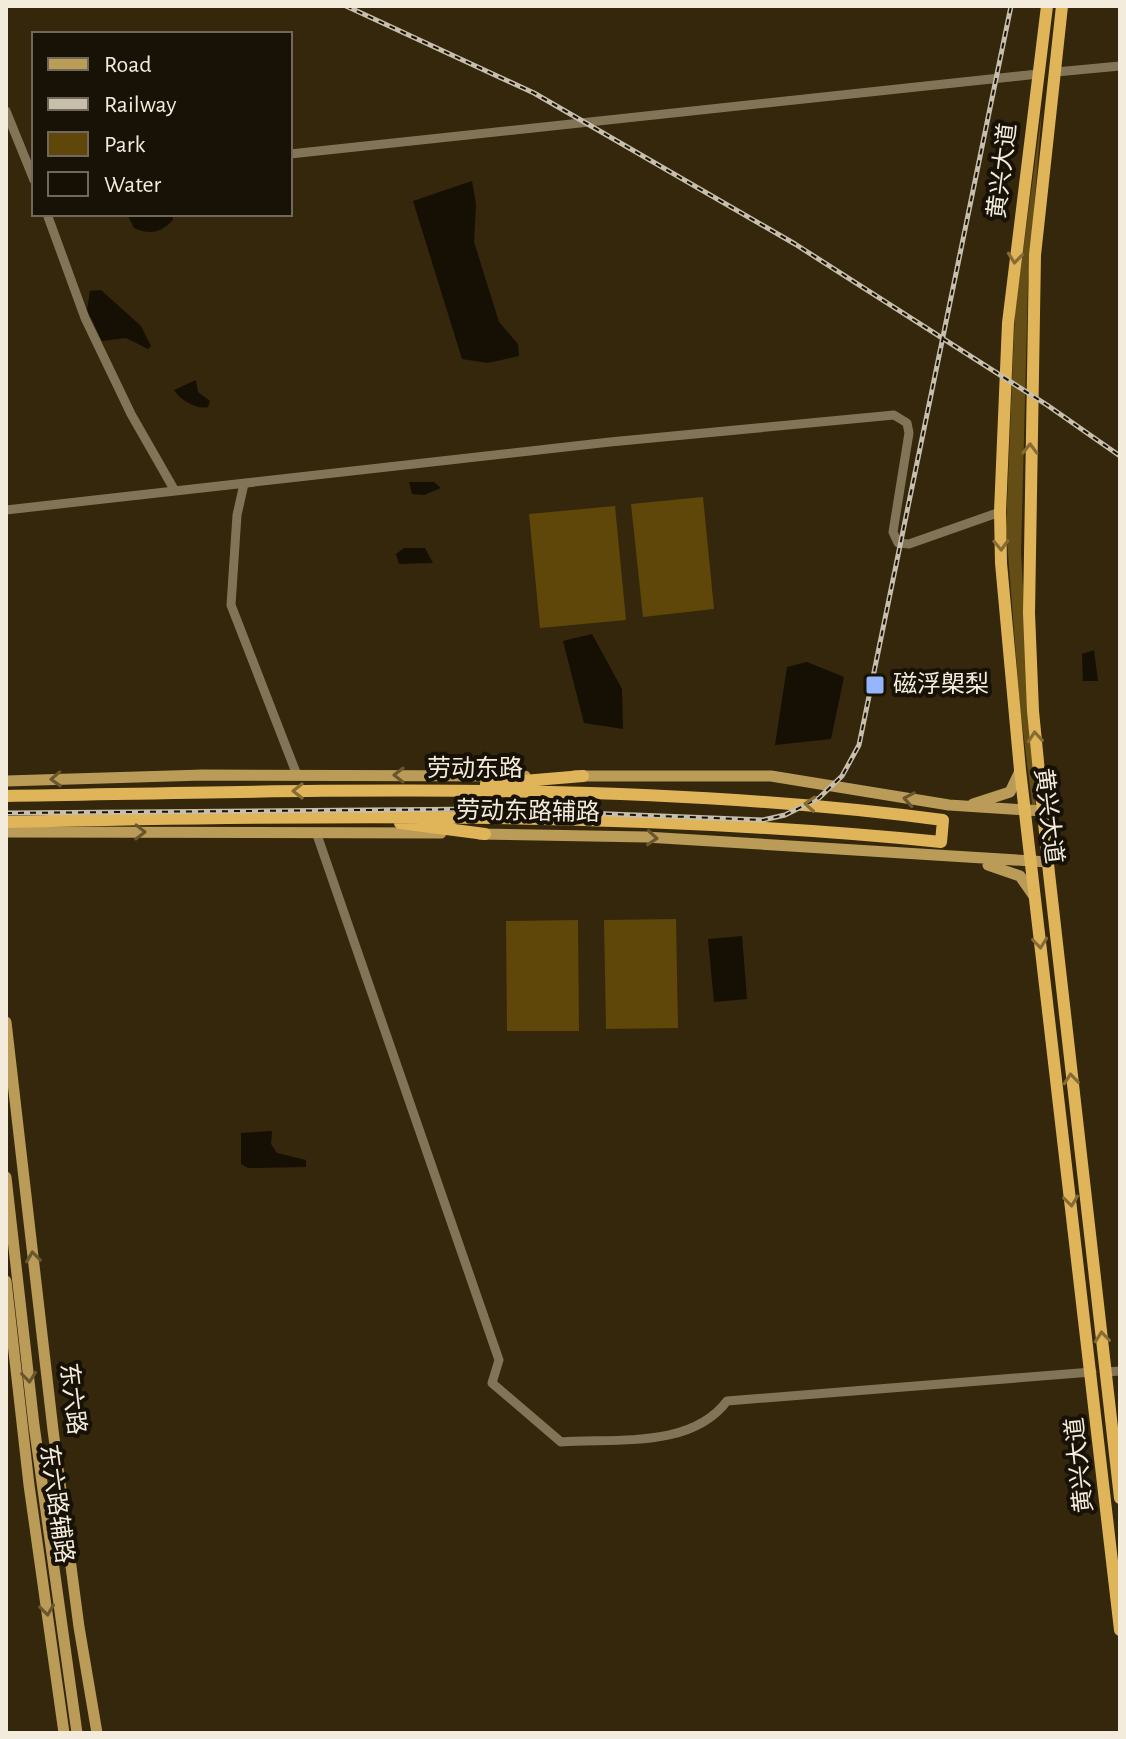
<svg xmlns="http://www.w3.org/2000/svg" width="1126" height="1739" viewBox="0 0 1126 1739" font-family="'Alegreya Sans','Noto Sans SC',sans-serif">
<style>
.green{fill:#5f470a}
.forest{fill:#654d16}
.water{fill:#160f04}
.lines{fill:none;stroke-linecap:round;stroke-linejoin:round}
.minor{stroke:#827457;stroke-width:9}
.major{stroke:#ba9b58;stroke-width:11}
.highway{stroke:#e0b559;stroke-width:12}
.rail-casing{stroke:#c7beab;stroke-width:5}
.rail{stroke:#171106;stroke-width:2;stroke-dasharray:6;stroke-linecap:butt}
.oneway{stroke:#866b34}
.oneway2{stroke:#68562f}
.poi-dot{fill:#95b6fd;stroke:#171106;stroke-width:3}
.labels{text-anchor:middle;dominant-baseline:central;stroke-width:8;stroke-linejoin:round;paint-order:stroke}
.street-label{font-size:24px;fill:#f3ebdb;stroke:#171106}
.poi-label{font-size:24px;fill:#f3ebdb;stroke:#171106;text-anchor:start}
</style>
<rect width="100%" height="100%" fill="#34270c"/>
<path class="green" d="M703,497l11,112 -71,8 -12,-113z
M615,506l11,114 -86,8 -11,-114z
M676,919l2,109 -72,1 -2,-109z
M578,920l1,111h-72l-1,-110z"/>
<path class="forest" d="M1042,110l-14,173 -7,270 15,257 -3,1 -13,-104 -14,-179 9,-218z"/>
<path class="water" d="M472,181l4,23 -2,38 25,80 19,22 1,12 -31,7 -26,-4 -49,-158z
M127,214h46v6c-12,13 -23,15 -39,8z
M101,290l40,36 10,20 -3,3 -22,-11 -24,3 -15,-31 3,-19z
M196,380l2,12 12,9 -2,6c-11,3 -28,-7 -34,-17z
M409,482h25l7,6 -17,7 -12,-1z
M404,548h21l8,15 -34,1 -3,-10z
M592,634l30,55 1,40 -39,-6 -21,-82z
M1094,650l4,31h-15l-1,-27z
M807,662l37,15 -13,62 -56,6 12,-78z
M742,936l5,63 -33,3 -6,-63z
M272,1131l-1,13 6,9 29,7v7l-58,1 -7,-4v-31z"/>
<g class="lines">
<path class="minor" d="M1056,72l64,-6
M6,111l28,69
M290,154l748,-80
M47,214l38,104 46,96 44,77
M244,484l-7,31 -6,90 66,170
M6,510l604,-68 284,-27 13,8 2,10 -16,99 5,11 11,1 91,-32
M316,832l183,528 -7,23 69,59c55,-4 130,7 166,-41l365,-29
M1106,1372l14,-1"/>
<path class="major" d="M574,776h197l178,29 94,6
M6,781l197,-6 322,1
M973,804l37,-12 10,-21
M6,832l435,1
M479,834l167,3 402,25
M988,865l32,11 14,20
M6,1022l47,408 26,197 18,106
M6,1177l28,248 43,308
M6,1281l23,204 35,248"/>
<path class="highway" d="M1047,6l-39,317 -8,189 1,51 19,207 100,860
M1062,6l-27,249 -6,358 4,98 16,162 71,625
M486,784l97,-8
M6,796c312,-5 626,-17 937,24l-2,22c-311,-31 -623,-27 -935,-20
M400,823l85,11"/>
<g class="rail-casing">
<path id="rail" d="M346,6l188,87 261,151 252,161 73,51
M6,813l479,-4 278,11 22,-5 34,-17 23,-22 17,-31 152,-739"/>
</g>
<use href="#rail" class="rail"/>
</g>
<defs><path id="oneway-chevron" d="M-2-3.5L2.5 0L-2 3.5" fill="none" stroke-width="1.6" stroke-linecap="round" stroke-linejoin="round" transform="scale(2)"/></defs>
<g class="oneway">
<use href="#oneway-chevron" transform="translate(1015 258) rotate(96)"/>
<use href="#oneway-chevron" transform="translate(1030 449) rotate(-89)"/>
<use href="#oneway-chevron" transform="translate(1001 545) rotate(88)"/>
<use href="#oneway-chevron" transform="translate(1035 737) rotate(-95)"/>
<use href="#oneway-chevron" transform="translate(298 791) rotate(-180)"/>
<use href="#oneway-chevron" transform="translate(810 804) rotate(-176)"/>
<use href="#oneway-chevron" transform="translate(1040 943) rotate(84)"/>
<use href="#oneway-chevron" transform="translate(1071 1079) rotate(-96)"/>
<use href="#oneway-chevron" transform="translate(1071 1201) rotate(83)"/>
<use href="#oneway-chevron" transform="translate(1102 1337) rotate(-96)"/>
</g>
<g class="oneway2">
<use href="#oneway-chevron" transform="translate(399 775) rotate(-179)"/>
<use href="#oneway-chevron" transform="translate(56 779) rotate(178)"/>
<use href="#oneway-chevron" transform="translate(909 799) rotate(-170)"/>
<use href="#oneway-chevron" transform="translate(140 832) rotate(1)"/>
<use href="#oneway-chevron" transform="translate(652 838) rotate(4)"/>
<use href="#oneway-chevron" transform="translate(33 1257) rotate(-97)"/>
<use href="#oneway-chevron" transform="translate(29 1377) rotate(84)"/>
<use href="#oneway-chevron" transform="translate(47 1610) rotate(83)"/>
</g>
<rect class="poi-dot" x="865" y="675" width="20" height="20" rx="4"/>
<g class="labels">
<g class="street-label">
<text transform="translate(1003 171) rotate(-83)">黄兴大道</text>
<text x="475" y="769">劳动东路</text>
<text transform="translate(528 812) rotate(1)">劳动东路辅路</text>
<text transform="translate(1048 816) rotate(83)">黄兴大道</text>
<text transform="translate(72 1399) rotate(83)">东六路</text>
<text transform="translate(1080 1465) rotate(-96)">黄兴大道</text>
<text transform="translate(56 1504) rotate(82)">东六路辅路</text>
</g>
<g class="poi-label">
<text x="893" y="685">磁浮㮾梨</text>
</g>
</g>
<rect width="1126" height="1739" fill="none" stroke="#f3ebdb" stroke-width="16"/>
<rect x="32" y="32" width="260" height="184" fill="#171106" stroke="#6f685b" stroke-width="2"/>
<rect x="48" y="58" width="40" height="12" fill="#ba9b58" stroke="#6f685b" stroke-width="2"/>
<text x="104" y="72" font-size="24" fill="#f3ebdb">Road</text>
<rect x="48" y="98" width="40" height="12" fill="#c7beab" stroke="#6f685b" stroke-width="2"/>
<text x="104" y="112" font-size="24" fill="#f3ebdb">Railway</text>
<rect x="48" y="132" width="40" height="24" fill="#5f470a" stroke="#6f685b" stroke-width="2"/>
<text x="104" y="152" font-size="24" fill="#f3ebdb">Park</text>
<rect x="48" y="172" width="40" height="24" fill="#160f04" stroke="#6f685b" stroke-width="2"/>
<text x="104" y="192" font-size="24" fill="#f3ebdb">Water</text>
</svg>
